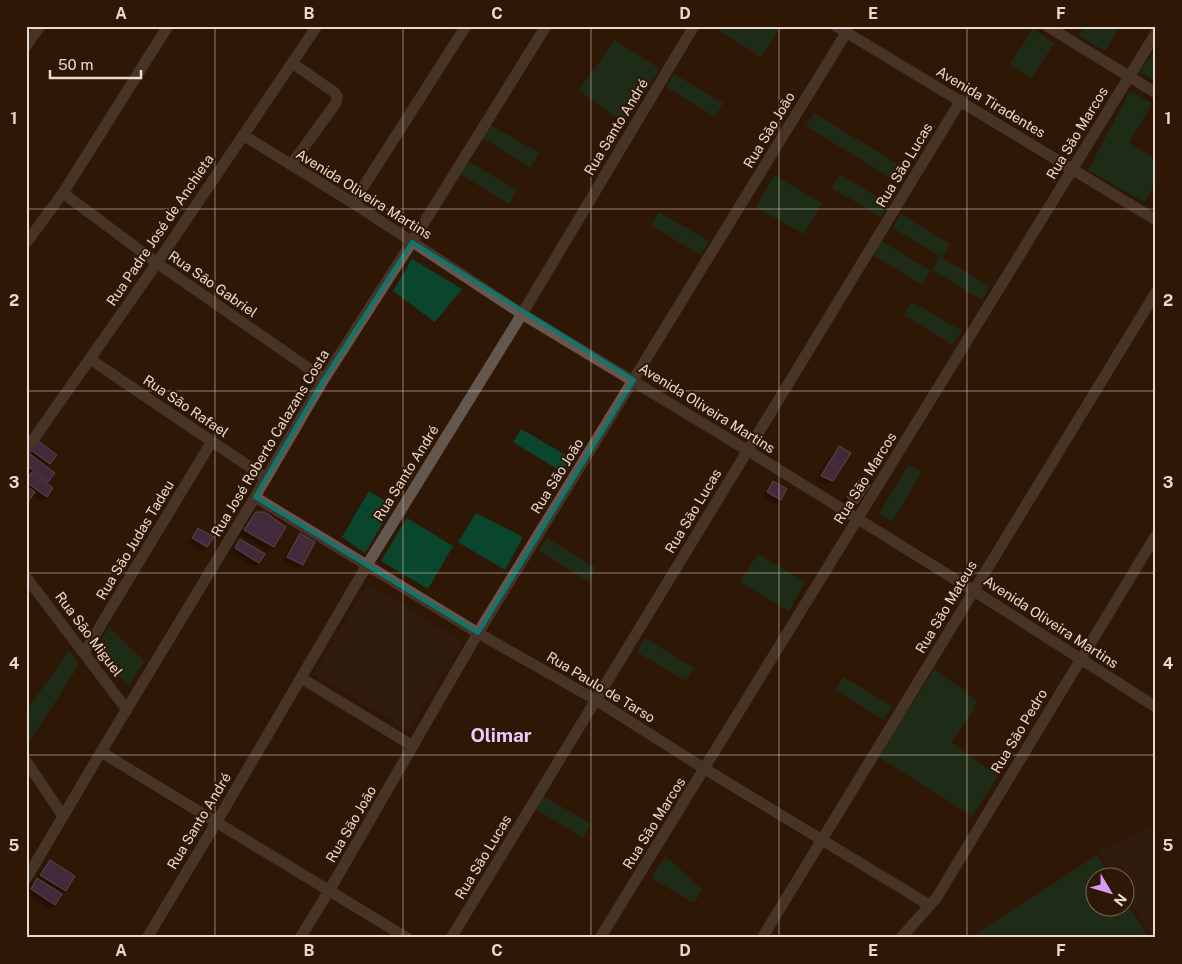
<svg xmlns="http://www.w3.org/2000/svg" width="1182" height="964" viewBox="0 0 1182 964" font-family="'Public Sans',sans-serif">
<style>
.education{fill:#32201b}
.green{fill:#0a462d}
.building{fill:#5c417d;stroke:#8b7f9e;filter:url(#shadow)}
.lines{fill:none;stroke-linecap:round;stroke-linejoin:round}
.minor{stroke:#63574e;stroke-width:11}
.marked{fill:none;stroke:#0f766e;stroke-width:4;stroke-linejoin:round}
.grid{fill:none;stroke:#ead9ce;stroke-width:1;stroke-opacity:0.55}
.labels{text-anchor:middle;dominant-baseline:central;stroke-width:4;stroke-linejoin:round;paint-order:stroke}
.street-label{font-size:14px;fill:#ead9ce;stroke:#2f1706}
.district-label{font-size:19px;font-weight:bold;fill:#edcafe;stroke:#2f1706}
.neatline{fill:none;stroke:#ead9ce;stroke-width:2}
.grid-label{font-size:16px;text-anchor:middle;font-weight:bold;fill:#ead9ce}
</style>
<defs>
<filter id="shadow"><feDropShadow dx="-4.5" dy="4.5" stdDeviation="1" flood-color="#0009"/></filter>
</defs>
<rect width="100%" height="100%" fill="#2f1706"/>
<path class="education" d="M368,584l95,58 -54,89 -96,-57z
M1156,825v113h-3l-28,-45 -1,-17h-10l-16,-25z"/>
<path class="green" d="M712,26h69l-20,31z
M1084,26h36l-15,25 -26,-15z
M1033,29l21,14 -23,36 -21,-15z
M615,40l45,29 -37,54 -44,-33z
M1156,51v31l-17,-11z
M674,74l49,29 -8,14 -49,-30z
M1130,91l22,12 -23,40 27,16v23l-12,20 -56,-32z
M814,113l90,55 -8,13 -90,-55z
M489,124l50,29 -9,14 -49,-30z
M468,161l49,29 -8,14 -49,-30z
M840,174l49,30 -8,13 -49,-29z
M774,175l48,28 -18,31 -48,-27z
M659,212l50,29 -9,14 -49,-30z
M901,214l49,30 -8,14 48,28 -8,14 -50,-30 8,-14 -47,-28z
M881,241l50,30 -9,14 -49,-30z
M412,259l50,30 -27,33 -42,-31z
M912,302l50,29 -9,14 -49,-30z
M521,429l50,29 -9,14 -49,-30z
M908,465l14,7 -30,50 -13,-8z
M369,491l24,15 -28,47 -23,-16z
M476,513l47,24 -18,33 -47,-28z
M407,518l46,28 -25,43 -47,-28z
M547,538l49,30 -8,13 -49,-30z
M758,554l47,28 -16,29 -49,-29z
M109,627l35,34 -15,25 -33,-36z
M645,638l49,30 -8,13 -49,-29z
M69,650l10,15 -52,80 -1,-33z
M935,669l41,31 -2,10 -23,32 47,34 -26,40 -95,-60z
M843,677l49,29 -8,14 -49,-30z
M542,795l49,29 -8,14 -49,-30z
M1097,855l13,21h-16v30h30l1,-6 23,38h-178z
M666,856l36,34 -8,13 -43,-25z"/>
<path class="building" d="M38,441l19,14 -7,9 -19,-14z
M839,446l12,7 -18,28 -12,-5z
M30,454l25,19 -7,9 -22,-17v-6z
M32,472l21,16 -6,9 -21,-15v-3z
M860,479l10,6 -13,19 -10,-7z
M773,481l14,8 -6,11 -14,-8z
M26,486l9,6 -9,12z
M256,512h9l21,15 -12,20 -30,-17z
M198,528l16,9 -7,10 -15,-9z
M300,533l15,9 -12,23 -16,-8z
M240,539l25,15 -6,9 -24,-15z
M50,860l25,16 -9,15 -26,-16z
M37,878l25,16 -7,11 -24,-16z"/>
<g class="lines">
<path class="minor" d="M836,26l320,194
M1047,26l109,67
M26,46l14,-20
M243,135l110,68 169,111 225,136 227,141 182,116
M291,165l45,-62 1,-7 -3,-4 -42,-29
M63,193l94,70 167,116
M353,203l113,-177
M26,243l37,-50 105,-167
M90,359l176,119
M26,450l131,-187 160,-237
M255,497l223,136 118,67 109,69 221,134 2,4
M26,577l101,133
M84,653l128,-212
M301,678l112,68
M101,752l306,186
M26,761l37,55
M26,879l75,-127 154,-255 69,-118 88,-137 134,-216
M147,938l69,-115 151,-258 155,-251 172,-288
M300,938l29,-47 149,-258 368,-600
M451,938l510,-838
M600,938l556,-905
M762,938l394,-646
M901,938l36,-41 219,-362"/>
</g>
<path d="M0 0H1182V964H0ZM412,242l222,138 -156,253 -223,-136 69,-118z" fill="#2f1706" fill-opacity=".55" fill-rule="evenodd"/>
<path class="marked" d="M412,242l222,138 -156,253 -223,-136 69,-118z"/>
<path class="grid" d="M215,26v912M403,26v912M591,26v912M779,26v912M967,26v912M26,209h1130M26,391h1130M26,573h1130M26,755h1130"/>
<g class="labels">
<g class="street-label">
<text transform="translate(991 102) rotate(31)">Avenida Tiradentes</text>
<text transform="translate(616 127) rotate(-59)">Rua Santo André</text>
<text transform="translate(769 130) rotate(-59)">Rua São João</text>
<text transform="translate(1077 133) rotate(-59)">Rua São Marcos</text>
<text transform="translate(904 165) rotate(-59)">Rua São Lucas</text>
<text transform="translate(364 194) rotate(32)">Avenida Oliveira Martins</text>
<text transform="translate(160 230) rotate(-56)">Rua Padre José de Anchieta</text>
<text transform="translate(213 284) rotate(35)">Rua São Gabriel</text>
<text transform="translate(186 406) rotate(34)">Rua São Rafael</text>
<text transform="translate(707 408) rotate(32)">Avenida Oliveira Martins</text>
<text transform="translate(270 443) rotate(-59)">Rua José Roberto Calazans Costa</text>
<text transform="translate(406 473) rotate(-58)">Rua Santo André</text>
<text transform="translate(557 476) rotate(-58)">Rua São João</text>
<text transform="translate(865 478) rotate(-58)">Rua São Marcos</text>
<text transform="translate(693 511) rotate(-59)">Rua São Lucas</text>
<text transform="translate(135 540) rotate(-59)">Rua São Judas Tadeu</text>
<text transform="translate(946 607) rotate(-59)">Rua São Mateus</text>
<text transform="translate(1051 622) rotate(33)">Avenida Oliveira Martins</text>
<text transform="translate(89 634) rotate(53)">Rua São Miguel</text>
<text transform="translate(601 687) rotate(31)">Rua Paulo de Tarso</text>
<text transform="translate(1019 731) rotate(-59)">Rua São Pedro</text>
<text transform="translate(199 821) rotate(-59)">Rua Santo André</text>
<text transform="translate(654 823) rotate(-58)">Rua São Marcos</text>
<text transform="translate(351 824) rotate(-60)">Rua São João</text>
<text transform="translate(483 857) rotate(-59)">Rua São Lucas</text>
</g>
<g class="district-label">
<text x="501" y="735">Olimar</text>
</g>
</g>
<rect width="1182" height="964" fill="none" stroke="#2f1706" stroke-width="55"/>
<g transform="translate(1110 892) rotate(128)"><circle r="24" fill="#2f1706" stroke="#7a6556"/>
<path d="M0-4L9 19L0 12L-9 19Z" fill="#d99af7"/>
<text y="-8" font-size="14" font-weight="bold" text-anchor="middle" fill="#ead9ce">N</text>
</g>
<path d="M50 70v8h91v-8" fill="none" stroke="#ead9ce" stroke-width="2.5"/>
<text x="58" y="70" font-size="15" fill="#ead9ce" stroke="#2f1706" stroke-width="4" paint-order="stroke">50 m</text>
<rect x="28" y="28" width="1126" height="908" class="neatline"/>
<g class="grid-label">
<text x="121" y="19">A</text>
<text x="309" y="19">B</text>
<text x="497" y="19">C</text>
<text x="685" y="19">D</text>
<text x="873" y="19">E</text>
<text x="1061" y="19">F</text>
<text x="14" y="124">1</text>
<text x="1168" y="124">1</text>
<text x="14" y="306">2</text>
<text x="1168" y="306">2</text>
<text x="14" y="488">3</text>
<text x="1168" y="488">3</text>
<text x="14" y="669">4</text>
<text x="1168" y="669">4</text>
<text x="14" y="851">5</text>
<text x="1168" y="851">5</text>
<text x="121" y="956">A</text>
<text x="309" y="956">B</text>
<text x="497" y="956">C</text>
<text x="685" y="956">D</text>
<text x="873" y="956">E</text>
<text x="1061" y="956">F</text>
</g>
</svg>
